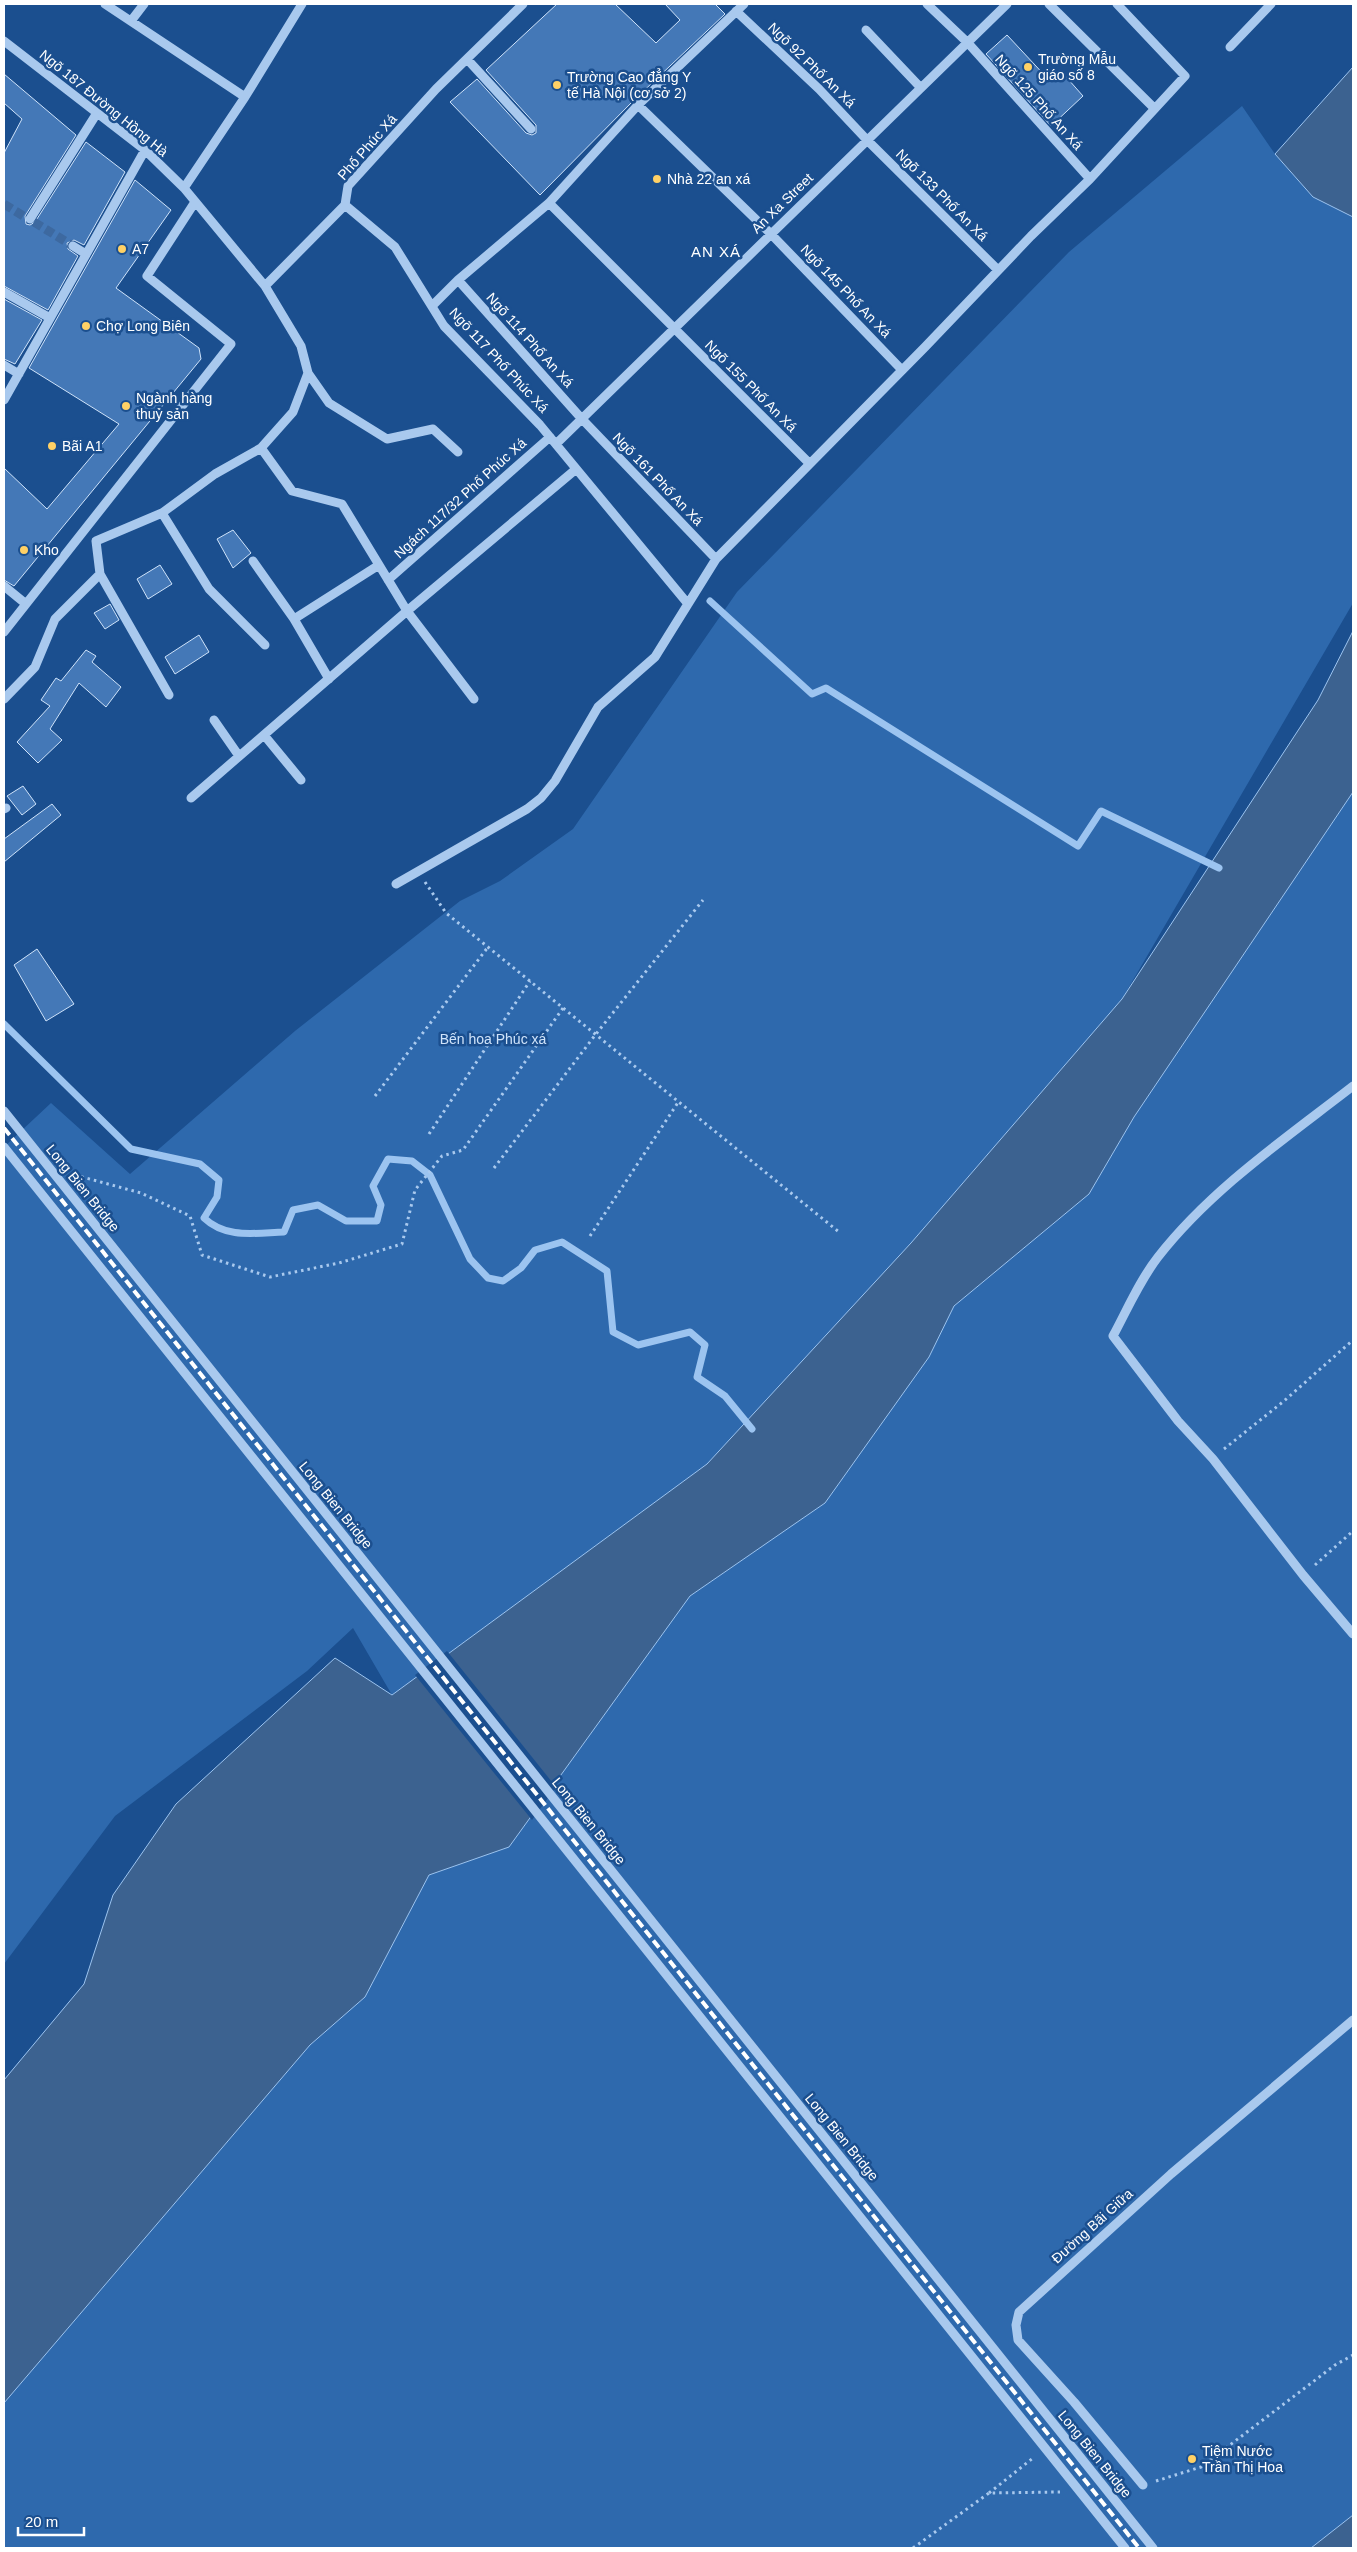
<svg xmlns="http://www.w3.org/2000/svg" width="1357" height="2552" viewBox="0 0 1357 2552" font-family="Helvetica,sans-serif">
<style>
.green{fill:#2e69ad}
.water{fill:#3c6290;stroke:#9cc4f0}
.pier{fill:#1b4f8f}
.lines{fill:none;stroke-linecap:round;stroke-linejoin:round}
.stream{stroke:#9cc4f0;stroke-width:7}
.building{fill:#4478b7;stroke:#cfe3fa}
.minor-tunnel{stroke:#3d69a0;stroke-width:9;stroke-dasharray:9 4.5;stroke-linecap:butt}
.path{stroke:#a9c9ee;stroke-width:3;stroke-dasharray:2.5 4;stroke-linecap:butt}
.minor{stroke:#a9c9ee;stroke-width:9}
.rail{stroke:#fff;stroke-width:4;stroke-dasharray:9 4;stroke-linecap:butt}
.minor-bridge{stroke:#a9c9ee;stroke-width:9}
.poi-dot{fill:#ffd166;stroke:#1b4f8f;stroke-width:2}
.labels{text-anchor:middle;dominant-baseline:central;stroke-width:5;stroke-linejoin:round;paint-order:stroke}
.poi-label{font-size:14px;fill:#fff;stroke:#1b4f8f;text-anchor:start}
.street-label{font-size:14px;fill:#fff;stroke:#1b4f8f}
.park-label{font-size:14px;fill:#cfe3fa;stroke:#1b4f8f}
.neighbourhood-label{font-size:15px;letter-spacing:1px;fill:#fff;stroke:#1b4f8f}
</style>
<rect width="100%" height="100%" fill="#1b4f8f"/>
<path class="green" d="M1242,106l33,48 38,43 40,20v386l-231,396 -211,244 -204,221 -315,231 -39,-67 -46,43 -192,145 -111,148v-817l47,-44 79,71 165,-143 165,-130 40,-20 73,-52 164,-237 332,-340z
M1353,792v1723l-42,33h-1307v-145l306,-358 55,-48 64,-122 80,-28 181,-251 135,-93 104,-146 25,-51 135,-112 45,-77z"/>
<path class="water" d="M1353,67v150l-40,-20 -38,-43z
M1353,631v161l-219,325 -45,77 -135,112 -25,51 -104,146 -135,93 -181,251 -80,28 -64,122 -55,48 -306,358v-323l80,-96 29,-89 63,-91 159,-146 57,37 315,-231 204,-221 211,-244 196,-299z
M1353,2515v33h-42z"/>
<path class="pier" d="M447,1651l109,136 -24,33 -117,-145z"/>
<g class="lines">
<path class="stream" d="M710,601l102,93 14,-6 252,158 23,-35 118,57
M4,1024l127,125 69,15 19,16 -2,17 -13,21c22,21 51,15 80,14l9,-22 25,-5 28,16h31l4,-16 -8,-19 15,-27 24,2 18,14 40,84 18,19 15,3 18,-13 14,-18 27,-8 45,29 6,61 25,13 52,-13 15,13 -8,32 28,19 27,33"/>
</g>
<path class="building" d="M557,4h58l41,39 24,-23 -15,-16h50l10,10 -91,86 -94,95 -90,-93 27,-23 49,54 6,2 4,-2v-8l-50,-55z
M1007,35l42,45 11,-10 23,26 -32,30 -65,-72z
M4,74l72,61 -51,81 1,8 4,1 5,-3 51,-80 39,30 -41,73 -10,-5 -7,3 1,6 10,7 -30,54 -44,-24v-133l18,-34 -18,-16z
M135,180l36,30 -55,78 83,60 2,11 -187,227 -10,-6v-112l43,41 72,-85 -90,-56z
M4,299l38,21 -27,44 -11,-5z
M233,530l18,23 -18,15 -16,-29z
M160,565l12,19 -24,15 -11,-20z
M110,604l9,16 -14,9 -11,-16z
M199,635l10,17 -34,22 -10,-17z
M86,650l10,6 -4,6 29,25 -15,20 -27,-24 -29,46 12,11 -24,23 -21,-21 33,-36 -9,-6 15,-22 5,3z
M23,786l13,18 -14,11 -15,-19z
M52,804l9,11 -57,47v-23z
M37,949l37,55 -28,17 -32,-56z"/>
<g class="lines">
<path class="minor-tunnel" d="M4,204l21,13
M34,222l39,24"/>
<path class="path" d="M425,882l21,31 393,319
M375,1096l113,-149
M429,1134l101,-153
M494,1168l102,-134 107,-134
M75,1175l66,18 49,23 12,39 68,22 69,-14 63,-19 13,-54 27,-34 21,-6 100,-142
M590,1236l89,-135
M1224,1449l60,-48 69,-61
M1315,1565l38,-34
M1156,2481l45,-14 134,-102 18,-10
M989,2493l44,-35
M913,2548l76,-55 71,-1"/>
<path class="minor" d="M105,4l140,93
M927,4l41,39 122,136
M1049,4l105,104
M736,11l83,78 48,51 131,130
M131,21l13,-17
M866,30l55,58
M4,41l141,109 39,38 81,98 80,-81 3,-19 88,-97 87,-85
M1230,47l41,-43
M467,59l64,70
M638,105l132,128 131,136
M184,188l61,-91 57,-93
M549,203l260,260
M345,205l50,42 49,79 96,99 148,179
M30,219l67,-106
M73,246l13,8
M458,280l123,138 135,141
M265,286l36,60 7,27 21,30 58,36 46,-10 25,23
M4,292l46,26
M432,306l26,-26 91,-77 89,-98 106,-101
M4,365l15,9
M4,400l141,-250
M556,444l451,-440
M261,448l31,43 50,13 65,107 67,88
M162,513l47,76 56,56
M253,561l41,58 35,60
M100,574l69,121
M388,580l162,-143
M4,586l22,18
M294,619l85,-54
M4,632l227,-288 -84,-68 48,-74
M4,699l31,-32 20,-48 45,-45 -4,-33 66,-28 53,-39 46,-26 32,-36 15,-39
M214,720l25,36
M264,735l37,45
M191,798l216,-187 168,-141
M4,809l2,-1
M396,884l131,-75 14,-11 14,-17 43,-74 57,-50 61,-98 209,-212 106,-111 59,-57 95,-103 -68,-72
M1353,1086c-67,52 -142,103 -195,171 -18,23 -31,53 -45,79l65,85 35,38 90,116 50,59
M1143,2485l-69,-83 -56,-62 -2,-15 3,-13 152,-138 182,-154"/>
<path class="rail" d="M4,1128l1135,1420"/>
<path class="minor-bridge" d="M4,1111l1149,1437
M4,1147l1121,1401"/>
</g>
<g class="poi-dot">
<circle cx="1028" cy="67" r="5"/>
<circle cx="557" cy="85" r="5"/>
<circle cx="657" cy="179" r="5"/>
<circle cx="122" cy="249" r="5"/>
<circle cx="86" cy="326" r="5"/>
<circle cx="126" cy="406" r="5"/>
<circle cx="52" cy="446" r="5"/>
<circle cx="24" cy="550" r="5"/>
<circle cx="1192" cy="2459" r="5"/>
</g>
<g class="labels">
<g class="poi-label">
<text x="1038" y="59">Trường Mẫu<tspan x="1038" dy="16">giáo số 8</tspan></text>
<text x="567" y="77">Trường Cao đẳng Y<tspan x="567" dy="16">tế Hà Nội (cơ sở 2)</tspan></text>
<text x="667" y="179">Nhà 22 an xá</text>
<text x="132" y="249">A7</text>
<text x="96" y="326">Chợ Long Biên</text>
<text x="136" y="398">Ngành hàng<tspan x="136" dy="16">thuỷ sản</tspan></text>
<text x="62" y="446">Bãi A1</text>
<text x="34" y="550">Kho</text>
<text x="1202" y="2451">Tiệm Nước<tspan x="1202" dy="16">Trần Thị Hoa</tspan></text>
</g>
<g class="street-label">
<text transform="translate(812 65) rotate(44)">Ngõ 92 Phố An Xá</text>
<text transform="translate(1039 102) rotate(48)">Ngõ 125 Phố An Xá</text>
<text transform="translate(104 103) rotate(39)">Ngõ 187 Đường Hồng Hà</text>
<text transform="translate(367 147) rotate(-49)">Phố Phúc Xá</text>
<text transform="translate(942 195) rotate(45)">Ngõ 133 Phố An Xá</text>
<text transform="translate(782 203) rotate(-44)">An Xa Street</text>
<text transform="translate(846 291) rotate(46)">Ngõ 145 Phố An Xá</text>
<text transform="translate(530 340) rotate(48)">Ngõ 114 Phố An Xá</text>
<text transform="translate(499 360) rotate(47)">Ngõ 117 Phố Phúc Xá</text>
<text transform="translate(751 386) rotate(45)">Ngõ 155 Phố An Xá</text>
<text transform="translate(658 479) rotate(46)">Ngõ 161 Phố An Xá</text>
<text transform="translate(460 498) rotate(-42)">Ngách 117/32 Phố Phúc Xá</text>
<text transform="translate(83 1188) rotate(51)">Long Bien Bridge</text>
<text transform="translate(336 1505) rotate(51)">Long Bien Bridge</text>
<text transform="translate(589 1821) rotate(51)">Long Bien Bridge</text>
<text transform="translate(842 2137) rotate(51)">Long Bien Bridge</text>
<text transform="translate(1092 2226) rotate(-42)">Đường Bãi Giữa</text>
<text transform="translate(1095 2454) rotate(51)">Long Bien Bridge</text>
</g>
<g class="park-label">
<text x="493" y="1039">Bến hoa Phúc xá</text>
</g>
<g class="neighbourhood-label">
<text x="716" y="251">AN XÁ</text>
</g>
</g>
<rect width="1357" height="2552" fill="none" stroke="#ffffff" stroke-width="10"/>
<path d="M18 2527v8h66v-8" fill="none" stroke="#ffffff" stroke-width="2.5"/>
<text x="25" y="2527" font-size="15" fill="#ffffff" stroke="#1b4f8f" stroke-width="4" paint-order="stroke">20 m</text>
</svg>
